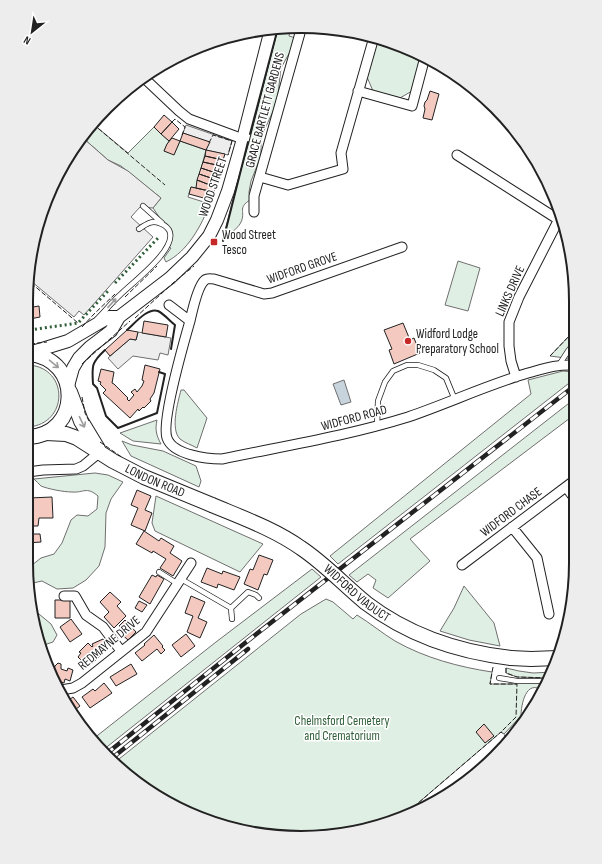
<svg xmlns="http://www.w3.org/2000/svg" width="602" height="864" viewBox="0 0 602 864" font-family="'Sofia Sans Condensed',sans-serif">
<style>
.green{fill:#e0efe3;stroke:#6f6f6f}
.parking{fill:#ededed;stroke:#6f6f6f}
.water{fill:#c7d3dd;stroke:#6f6f6f}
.building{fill:#f3c9c0;stroke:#222}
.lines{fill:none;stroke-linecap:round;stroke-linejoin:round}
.lane-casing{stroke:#222;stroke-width:6}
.street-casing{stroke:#222;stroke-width:11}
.secondary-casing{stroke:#222;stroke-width:14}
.primary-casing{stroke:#222;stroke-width:16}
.lane{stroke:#fff;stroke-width:4.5}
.street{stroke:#fff;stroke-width:9}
.secondary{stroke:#fff;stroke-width:12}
.primary{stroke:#fff;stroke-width:14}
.rail-casing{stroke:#222;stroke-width:4.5}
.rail{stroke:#fff;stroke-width:3;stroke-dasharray:9;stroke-linecap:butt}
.primary-bridge-casing{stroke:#222;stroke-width:16;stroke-linecap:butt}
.primary-bridge{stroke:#fff;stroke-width:14}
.hedge{stroke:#2f5e38;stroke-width:3;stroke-dasharray:2 3;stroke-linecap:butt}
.fence{stroke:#222;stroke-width:1;stroke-dasharray:5 2;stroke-linecap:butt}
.wall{stroke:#222;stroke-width:2}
.oneway{stroke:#9c9c9c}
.poi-dot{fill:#c62828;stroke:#fff;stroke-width:1.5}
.labels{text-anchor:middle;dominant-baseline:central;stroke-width:3;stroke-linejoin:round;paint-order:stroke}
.street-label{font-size:13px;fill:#222;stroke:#fff}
.poi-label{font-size:13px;fill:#222;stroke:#fff;text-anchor:start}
.park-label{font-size:13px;fill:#2f5e38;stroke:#fff}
.rim{fill:none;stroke:#222;stroke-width:2}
</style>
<rect width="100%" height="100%" fill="#fff"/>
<path class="green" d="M291,27l-2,9 7,2 -5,12 -10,18 -4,35 -16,34v19l-10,25 -2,11 1,8c-13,8 -4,12 -9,22 -2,5 -9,10 -13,14l-4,-2 54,-206z
M381,39l25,8 17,9 -11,35 -12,7 -27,-7 -6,-14 9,-35z
M93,124l35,29 26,-26 15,14 -5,10 10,3 6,-13 26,9 -10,38 -5,-1 -3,10 22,7c-9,22 -22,47 -44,58l-2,-4 7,-10 -4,-1 3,-7 -4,-13 -13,-19 8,-10 -40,-32 -13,-6 -25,-22z
M458,261l22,7 -12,43 -23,-6z
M572,333l1,26 -23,-3z
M29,365c40,3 40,59 -1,62z
M563,371l10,1v8l-235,184 -8,-8 201,-162 -3,-14z
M181,390h3l23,28 -10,30c-5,-3 -12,-5 -17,-9 -10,-10 -2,-37 1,-49z
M573,400l1,15 -164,124 20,22 -42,37 -15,-10 3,-8 -8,-6 -11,8 -8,-7z
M157,420c-2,9 -1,15 4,24l-28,-3 -13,-8z
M122,441l10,4 31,6 33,15 5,15 -2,6 -68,-31z
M95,473l13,2 15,7 -12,17 -5,14 -1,34 -6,19 -13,14 -13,8 -16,1 -15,-8 -9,2 -3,10 3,16 18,15 6,11 -4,7 -9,3 -5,-2 -4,-9 -8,-65 14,-11 13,-4 8,-11 9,-23 6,-5 11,1 9,-7 1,-13c-12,-10 -14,-3 -26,-4 -8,0 -24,-3 -31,-6 -2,-2 -5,-5 -7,-7z
M156,496l107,48 -23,28 -85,-41 -3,-8z
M312,569l9,8 -218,173 -10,-11 123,-97z
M464,586l30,37 6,23 -31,-6 -29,-9 14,-23z
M326,599l7,3 20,17 4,-4c13,8 25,18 38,26 30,17 64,26 97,31l-2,12h27v-3l30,2 -4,8c-17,-13 -22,14 -22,25l-17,18 -3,-2 -98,84 -49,17 -89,3 -69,-19 -76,-47 -6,-7 187,-149z
M506,668l13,3 14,2 20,-1 -3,6 -33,-1 -11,-4z"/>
<path class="parking" d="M186,125l46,16 -4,14 -22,-5 3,-8 -26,-9z
M83,138l25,22 20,11 33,27 -8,10 -13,-1 -9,10 22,20 -69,78 -5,-4 -5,6 -43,-36v-33l32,-84z
M138,332l33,6 -3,17 -8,-2 -2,7 -25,-4 -15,13 -10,-11 22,-19 6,1z"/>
<path class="water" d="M344,380l7,22 -10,3 -8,-21z"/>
<path class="building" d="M430,91l9,3 -7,26 -9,-2 2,-9 -1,-3 1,-4 2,-2z
M164,115l8,7 -11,12 -7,-7z
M172,122l7,7 -10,12 -8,-7z
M183,133l27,9 -4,8 -26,-9z
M172,138l8,3 -6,14 -10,-4 3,-7z
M206,150l19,4 -2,6 -18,-4z
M205,156l18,4 -2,6 -18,-4z
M203,162l18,4 -2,8 -18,-6z
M201,168l18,6 -2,6 -18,-6z
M199,174l18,6 -2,7 -18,-7z
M197,180l18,7 -1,5 -18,-4z
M191,187l23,5 -3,8 -22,-6z
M30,295l3,12 6,-1 1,11 -10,2z
M144,321l24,4 -2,12 -24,-4z
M403,323l7,17 4,-2 6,15 -26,11 -5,-14 3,-1 -8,-19z
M127,330l11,2 -2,8 -6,-1 -20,17 -5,-6z
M145,365l15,4 -6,24 -4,6 1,2 -7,7 -1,-1 -4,4 -1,-2 -8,9 -27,-25 3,-3 -6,-6 1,-2 -3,-1 3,-12 13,3 -2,11 2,1 14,14 -1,1 2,2 5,-6 -3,-3 4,-3 2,3 5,-6 2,-5 -2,-1z
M137,490l14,6 -6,14 7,3 -7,18 -14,-6 7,-17 -7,-3z
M52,497l1,21h-14l-1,8h-8l-1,-28z
M144,531l15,10 2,-3 13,8 -4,7 12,8 -9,15 -13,-8 6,-9 -13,-8 -1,2 -16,-9z
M26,534h14l1,8 -14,1z
M259,555l14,5 -6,15 -3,-1 -6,16 -14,-6 6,-15 3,1z
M207,568l15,6 1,-3 17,6 -6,13 -16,-6 -1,4 -16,-6z
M152,575l4,2 1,-2 7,4 -14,25 -11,-7z
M110,592l11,10 -4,4 9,10 -12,12 -10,-11 5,-5 -9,-10z
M191,596l14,6 -7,16 9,4 -7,16 -13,-6 6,-16 -8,-3z
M55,600h15v18h-15z
M139,601l8,4 -5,7 -7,-4z
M71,619l11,15 -12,8 -10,-15z
M125,620l11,12 -8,8 -10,-9 3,-3 -2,-2z
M186,634l9,12 -14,11 -9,-12z
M154,635l9,11 -1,1 3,3 -4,4 -4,-5 -15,12 -7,-8 10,-8 -1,-1z
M103,639l4,7 -10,4 5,4 -10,10 -6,-6 -3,4 -5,-5 3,-4 -2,-1 9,-9 4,4 1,-1 -1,-2z
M58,663l3,1v5l6,2 1,-3 5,2 -3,11 -5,-2 -1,4 -8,-3 -3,-8 2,-6z
M131,664l6,10 -21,12 -6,-9z
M104,683l8,10 -22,15 -8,-11 11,-8 2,2z
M73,697l7,9 -9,7 -5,-11z
M484,724l10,12 -9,7 -9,-11z"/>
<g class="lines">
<g class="lane-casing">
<path id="lane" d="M143,206l19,17
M97,319c8,-8 15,-17 24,-25 12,-12 58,-46 48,-64 -2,-3 -6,-6 -10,-7 -8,-3 -14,2 -20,6
M559,365l9,-14 4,-5
M377,426l1,-25 7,-19 8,-11 14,-6h11l16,5 12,8 9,22
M159,572l19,12
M181,579l50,29 1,11
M231,608l17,-16 8,3 3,3
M499,678l18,3h31
M471,775l11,-11 6,-1"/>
</g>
<g class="street-casing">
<path id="street" d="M143,77l36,34 10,8 54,20
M358,91l54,15 13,-49
M457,155l102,65
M260,177l28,8 55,-16 -2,-16 33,-116
M254,212v-16l48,-170
M169,305l21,16c-6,21 -29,100 -23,117 6,17 40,21 55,21 62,-13 125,-23 186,-42 41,-14 79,-32 120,-44 15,-4 29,-9 45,-8
M190,321c2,-9 8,-36 15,-41 2,-2 6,-1 9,-1l50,15 8,-1 130,-46
M516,377l-5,-16 -2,-15v-24l10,-25 41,-80
M28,472l15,-2 33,-1 7,-3 17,-14
M566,487l9,12
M512,527l25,31 12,56
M462,565l113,-85
M64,596h11l11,19 17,12 18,24
M61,690l12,-2 9,-5 64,-51 45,-69"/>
</g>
<g class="secondary-casing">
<path id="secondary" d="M29,353l39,-12 41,-24h10
M68,386l5,-18 6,-10 11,-11 21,-16 8,-14 51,-39 22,-21 17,-21 8,-16 11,-29 15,-52 28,-110"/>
</g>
<g class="primary-casing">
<g id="primary">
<path d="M70,392l11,29 17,28"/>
<path id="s1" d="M46,433l20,1 11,4 36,23 31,16 68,28"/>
<path d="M28,437c53,-2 55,-78 1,-83"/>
<path d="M511,658l20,1 27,-1"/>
</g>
</g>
<use href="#lane" class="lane"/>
<use href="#street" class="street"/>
<use href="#secondary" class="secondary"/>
<use href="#primary" class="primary"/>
<g class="rail-casing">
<path id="rail" d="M106,754l139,-111 328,-256
M111,759l137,-110"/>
</g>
<use href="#rail" class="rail"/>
<g class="primary-bridge-casing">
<g id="primary-bridge">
<path id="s2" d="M212,505c31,13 62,24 89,43 24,16 43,37 65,55 42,32 93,49 145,55"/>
</g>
</g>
<use href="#primary-bridge" class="primary-bridge"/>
<path class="hedge" d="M115,283l43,-45
M30,330l48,-7 30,-32"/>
<path class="fence" d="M172,122l3,-3 10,8 -3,8
M93,124l72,61
M209,143l4,-8 19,6 -4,14
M31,283l47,40
M125,297l32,-31
M135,318l38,-35 21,-17
M82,327l12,-13 21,-20
M30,344l17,-2
M550,356l22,-23
M568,358l5,-5
M82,364l48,-43
M82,397l3,16 4,8
M100,442l23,16
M493,667l-3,17h27l-1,33 -15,15
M506,668v5l11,4 33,1
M403,816l98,-84 9,8"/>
<path class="wall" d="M250,134l28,-106
M223,241l25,-99
M127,330c7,-6 21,-23 31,-19 6,3 12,10 17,14l-4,24
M105,350c-14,13 -13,16 -12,34l4,4 9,28 12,12 39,-15 8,-39 -6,-2"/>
</g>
<defs><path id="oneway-shaft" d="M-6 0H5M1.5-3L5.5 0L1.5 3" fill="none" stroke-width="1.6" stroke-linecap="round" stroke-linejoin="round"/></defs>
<g class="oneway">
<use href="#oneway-shaft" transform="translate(112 303) rotate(-47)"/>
<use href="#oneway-shaft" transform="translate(54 364) rotate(40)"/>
<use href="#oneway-shaft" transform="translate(82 422) rotate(64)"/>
</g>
<g class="poi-dot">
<rect x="210" y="238" width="8" height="8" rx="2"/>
<circle cx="408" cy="341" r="4"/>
</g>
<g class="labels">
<g class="street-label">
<text transform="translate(265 110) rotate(-75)">GRACE BARTLETT GARDENS</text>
<text transform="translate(213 187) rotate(-71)">WOOD STREET</text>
<text transform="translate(302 268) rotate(-19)">WIDFORD GROVE</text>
<text transform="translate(510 291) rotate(-66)">LINKS DRIVE</text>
<text transform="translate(354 418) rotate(-15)">WIDFORD ROAD</text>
<text stroke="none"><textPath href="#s1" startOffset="121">LONDON ROAD</textPath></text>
<text transform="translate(511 512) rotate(-37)">WIDFORD CHASE</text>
<text stroke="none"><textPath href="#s2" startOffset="171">WIDFORD VIADUCT</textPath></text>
<text transform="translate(109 643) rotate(-40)">REDMAYNE DRIVE</text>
</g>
<g class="poi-label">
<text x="222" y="235">Wood Street<tspan x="222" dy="15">Tesco</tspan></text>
<text x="416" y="334">Widford Lodge<tspan x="416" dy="15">Preparatory School</tspan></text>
</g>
<g class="park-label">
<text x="342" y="721">Chelmsford Cemetery<tspan x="342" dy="15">and Crematorium</tspan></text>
</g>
</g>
<path d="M0 0H602V864H0ZM301 33H301A268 268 0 0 1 569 301V563A268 268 0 0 1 301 831H301A268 268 0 0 1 33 563V301A268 268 0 0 1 301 33Z" fill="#ededed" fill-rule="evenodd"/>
<path class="rim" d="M301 33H301A268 268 0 0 1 569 301V563A268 268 0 0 1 301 831H301A268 268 0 0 1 33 563V301A268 268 0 0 1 301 33Z"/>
<g transform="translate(32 32) rotate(210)" stroke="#ffffff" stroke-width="3" paint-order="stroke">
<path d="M0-3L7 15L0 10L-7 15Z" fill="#222222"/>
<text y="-6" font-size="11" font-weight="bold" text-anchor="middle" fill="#222222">N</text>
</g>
</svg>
